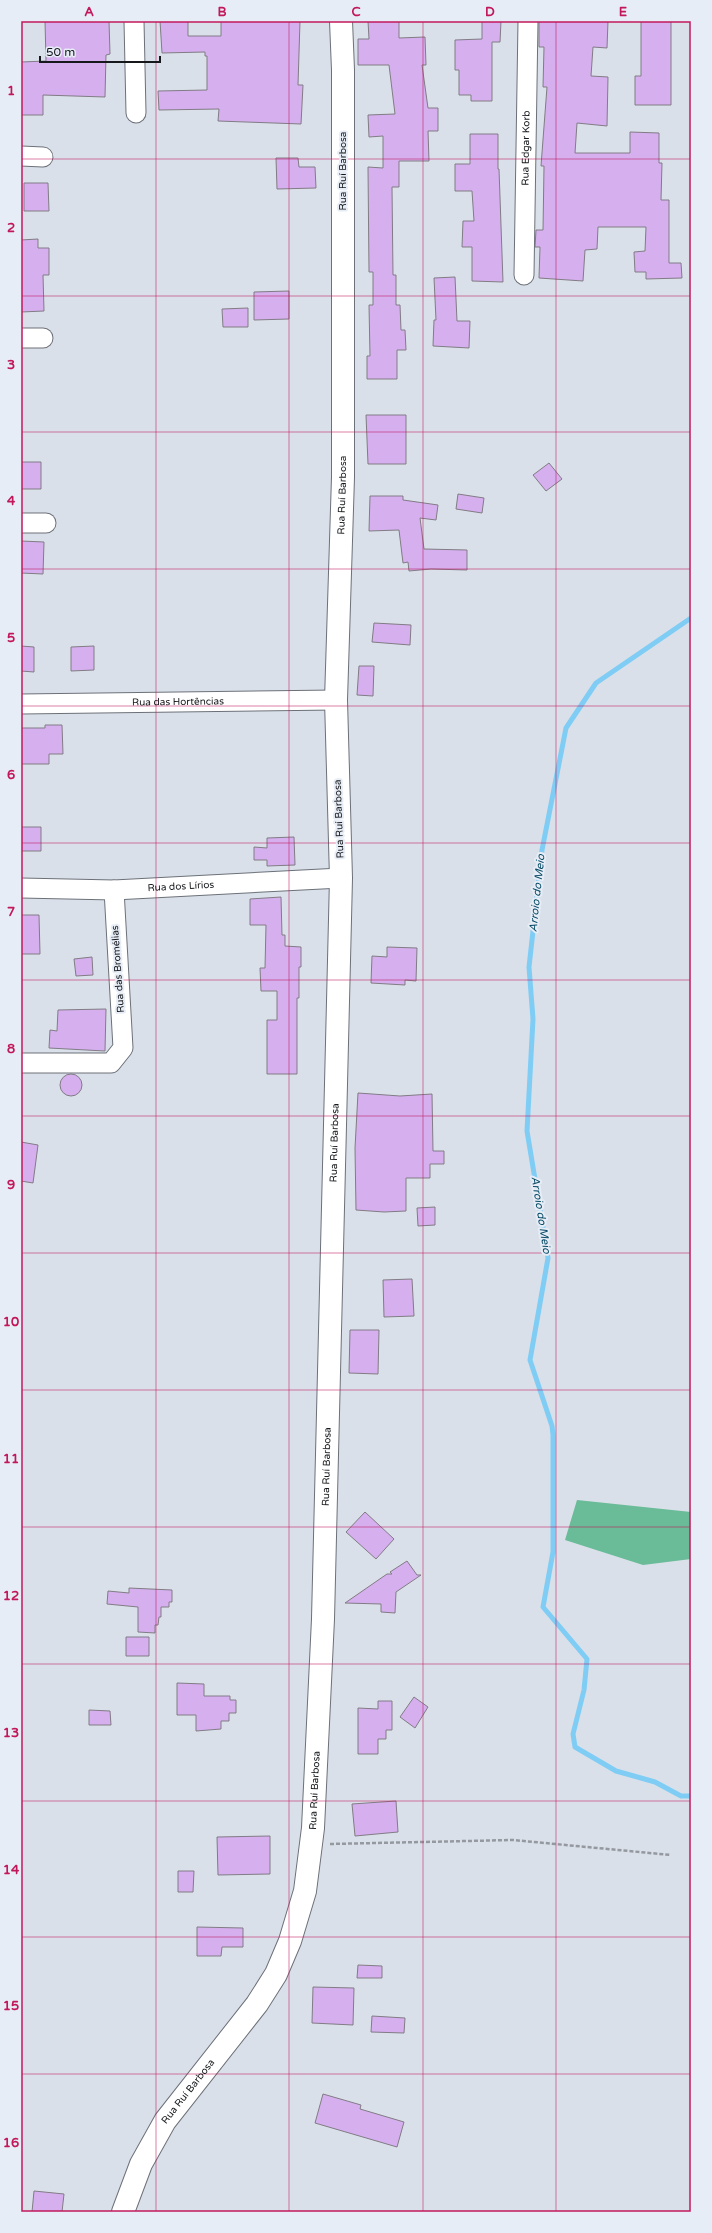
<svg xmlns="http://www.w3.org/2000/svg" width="712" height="2233" viewBox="0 0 712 2233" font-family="'Varela Round',sans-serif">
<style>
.forest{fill:#6abb97}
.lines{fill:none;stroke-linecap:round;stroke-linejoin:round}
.stream{stroke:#7fcdf5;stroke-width:5}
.building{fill:#d5afee;stroke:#817c85}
.minor-casing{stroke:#6c7179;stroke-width:21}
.major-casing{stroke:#6c7179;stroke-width:24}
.path{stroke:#9499a0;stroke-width:2.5;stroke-dasharray:4 2;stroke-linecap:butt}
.minor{stroke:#fff;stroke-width:19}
.major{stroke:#fff;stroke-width:22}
.grid{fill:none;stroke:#c2185b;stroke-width:1;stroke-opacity:0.55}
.labels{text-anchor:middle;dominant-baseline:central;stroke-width:4;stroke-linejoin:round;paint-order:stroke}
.street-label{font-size:10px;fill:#16181b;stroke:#e7edf6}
.water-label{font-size:11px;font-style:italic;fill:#074a65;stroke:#e7edf6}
.neatline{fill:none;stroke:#c2185b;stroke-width:1.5}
.grid-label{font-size:13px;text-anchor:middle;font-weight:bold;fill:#c2185b}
</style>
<rect width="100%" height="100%" fill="#dae0e9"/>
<path class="forest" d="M577,1500l114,12v47l-48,6 -78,-25z"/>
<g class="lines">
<path class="stream" d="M691,618l-95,65 -30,45 -24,122 -13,117 4,52 -6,112 21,127 -18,102 22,66 1,9v117l-10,55 44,52 -3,31 -11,44 2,13 41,24 39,11 26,14h10"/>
</g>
<path class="building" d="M45,21h64l1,33 -4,1 -1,42 -62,-2v20h-22v-53l25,-1z
M160,21h28v15h33v-15h79l-2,64h5l-2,39 -83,-3 1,-12 -60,1 -1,-19 49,-1v-34h-2v-4l-43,1z
M368,21h31v17l26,-1 1,28h-4l6,43h10v23h-10l1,30h-30v26h-7l1,88h3v30h4l1,25h4l1,20h-9v29h-30v-23h3l-1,-51h4v-33h-4l-1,-105 15,1v-32l-14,1 -1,-22 27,-1 -6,-49h-31v-26h11z
M482,21h19l-1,21h-8v59h-21v-6h-12v-25h-4v-30l27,-1z
M539,21h69l-1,27 -14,-1 -2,29 17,1 -1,49 -30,-3 -2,30h55v-21l29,1v30h3l-1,37h8v63h12l1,15 -36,1v-7h-11l-1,-20 11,-1 1,-24h-48l-1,22 -12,1 -2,31 -44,-3 1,-31h-5l1,-17h7l1,-64h-3l6,-79h-4l1,-40h-5z
M641,21h30v84h-36v-29h6z
M470,134h28v35h1l4,113 -31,-1v-34h-10l1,-26h11l-2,-30h-17v-27h15z
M276,158h22l1,9h16l1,21 -39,1z
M24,183h24l1,28h-25z
M38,239v9h11v27h-6l1,36 -23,1v-72z
M455,277l2,44h13l-1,27 -36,-2 1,-26h2l-2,-42z
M289,291v28l-35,1v-28z
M248,308v19h-25l-1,-18z
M366,415h40v49h-38z
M21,462h20v27h-20z
M549,463l13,16 -16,12 -13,-16z
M458,494l26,4 -2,15 -26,-4z
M370,496h33v4l35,5 -2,15 -16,-2 4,31 43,1v20l-36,-1 -22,2 -1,-9 -5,1 -4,-33 -30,1z
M21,541l23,1 -1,32 -22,-1z
M374,623l37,2 -1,20 -38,-3z
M21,646l13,1v25l-13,-1z
M94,646v24l-23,1v-24z
M359,666h15l-1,30 -16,-1z
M45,725h17l1,29h-14v10h-28v-36h24z
M21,827h20v24h-20z
M294,837l1,28 -28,1v-6h-13v-13l13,1v-10z
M281,897l1,38h3v11l16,1v20h-2v31h-2v76h-30v-54h10v-29h-16l-1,-23h5l1,-43h-16v-26z
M21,915h18l1,39h-19z
M387,947l30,1 -1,33 -11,-1v5l-34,-2 1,-27 15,1z
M92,957l1,18 -17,1 -2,-17z
M106,1009l-1,42 -56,-3 1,-18 7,1 1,-21z
M60 1085a11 11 0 1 1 22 0a11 11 0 1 1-22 0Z
M358,1093l42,3 32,-2 1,57h11v13h-14v14h-24v33l-22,1 -28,-2 -1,-62z
M21,1142l17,3 -5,38 -12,-2z
M435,1207v18l-17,1 -1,-18z
M412,1279l2,37 -30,1 -1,-37z
M350,1330h29l-1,44 -29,-1z
M365,1512l29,27 -18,20 -30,-27z
M407,1561l10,14h4l-25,17 -1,21 -14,-1v-8l-36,-1 42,-29h5l-2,-2z
M129,1588l43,2v12h-3v5h-8v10h-2l-1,8h-3v8l-17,-1v-25l-31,-3 1,-13 21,2z
M126,1637h23v19h-23z
M177,1683l27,1v12h26v4h6v13h-7v8h-8v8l-25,2v-16h-19z
M414,1697l14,10 -13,21 -15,-11z
M378,1701h14v29h-6v9h-8v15h-20v-46l20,1z
M89,1710l21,1 1,14h-22z
M396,1801l2,31 -43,4 -3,-32z
M270,1836v38l-52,1 -1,-38z
M178,1871h16l-1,21h-15z
M197,1927l46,1v19h-21l-1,9h-24z
M358,1965l24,1v12h-25z
M313,1987l41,1 -1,37 -41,-2z
M372,2016l33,2 -1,15 -33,-1z
M323,2094l38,11 -1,4 44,13 -7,25 -82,-24z
M34,2191l30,3 -2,18h-30z"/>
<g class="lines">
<g class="minor-casing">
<g id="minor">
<path d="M134,21l2,92"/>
<path d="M21,156l22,1"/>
<path id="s1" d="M524,275l4,-254"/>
<path d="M21,338h22"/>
<path d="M21,523h25"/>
<path id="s2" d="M21,704l315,-4"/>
<path id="s3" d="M21,888l93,2 227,-12"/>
<path d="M21,1063h90l12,-15 -9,-158"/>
</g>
</g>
<g class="major-casing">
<g id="major">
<path id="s4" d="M123,2212l18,-48 24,-43 92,-117 19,-30 14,-33 15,-50 8,-63 10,-209 18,-741 -5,-178 7,-223v-407l-2,-49"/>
</g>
</g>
<path class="path" d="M330,1844l183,-4 158,15"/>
<use href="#minor" class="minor"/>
<use href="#major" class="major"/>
</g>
<path class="grid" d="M156,21v2191M289,21v2191M423,21v2191M556,21v2191M21,159h670M21,296h670M21,432h670M21,569h670M21,706h670M21,843h670M21,980h670M21,1116h670M21,1253h670M21,1390h670M21,1527h670M21,1664h670M21,1801h670M21,1937h670M21,2074h670"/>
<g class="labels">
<g class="street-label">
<text stroke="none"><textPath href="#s1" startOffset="127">Rua Edgar Korb</textPath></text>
<text transform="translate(343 171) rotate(-90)">Rua Ruí Barbosa</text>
<text stroke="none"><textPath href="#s4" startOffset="1770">Rua Ruí Barbosa</textPath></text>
<text stroke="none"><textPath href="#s2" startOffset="157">Rua das Hortências</textPath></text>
<text transform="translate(339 819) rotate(-92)">Rua Ruí Barbosa</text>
<text stroke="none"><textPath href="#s3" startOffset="160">Rua dos Lírios</textPath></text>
<text transform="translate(118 969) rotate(-94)">Rua das Bromélias</text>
<text stroke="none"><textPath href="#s4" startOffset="1122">Rua Ruí Barbosa</textPath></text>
<text stroke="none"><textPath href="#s4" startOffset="798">Rua Ruí Barbosa</textPath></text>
<text stroke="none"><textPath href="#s4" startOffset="474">Rua Ruí Barbosa</textPath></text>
<text stroke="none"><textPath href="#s4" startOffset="138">Rua Ruí Barbosa</textPath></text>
</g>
<g class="water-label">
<text transform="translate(537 893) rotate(-84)">Arroio do Meio</text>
<text transform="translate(541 1215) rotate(81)">Arroio do Meio</text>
</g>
</g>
<rect width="712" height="2233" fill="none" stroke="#e7edf6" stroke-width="44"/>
<path d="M40 56v6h120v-6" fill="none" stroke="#16181b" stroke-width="2"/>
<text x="46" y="56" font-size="12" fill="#16181b" stroke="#e7edf6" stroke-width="3" paint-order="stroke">50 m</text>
<rect x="22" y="22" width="668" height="2189" class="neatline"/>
<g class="grid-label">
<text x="89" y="16">A</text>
<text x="222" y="16">B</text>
<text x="356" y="16">C</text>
<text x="490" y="16">D</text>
<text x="623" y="16">E</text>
<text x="11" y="95">1</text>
<text x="11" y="232">2</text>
<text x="11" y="369">3</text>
<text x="11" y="505">4</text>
<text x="11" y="642">5</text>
<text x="11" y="779">6</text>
<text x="11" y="916">7</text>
<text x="11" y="1053">8</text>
<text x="11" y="1189">9</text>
<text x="11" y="1326">10</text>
<text x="11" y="1463">11</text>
<text x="11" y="1600">12</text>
<text x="11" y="1737">13</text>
<text x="11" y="1874">14</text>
<text x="11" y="2010">15</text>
<text x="11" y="2147">16</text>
</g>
</svg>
